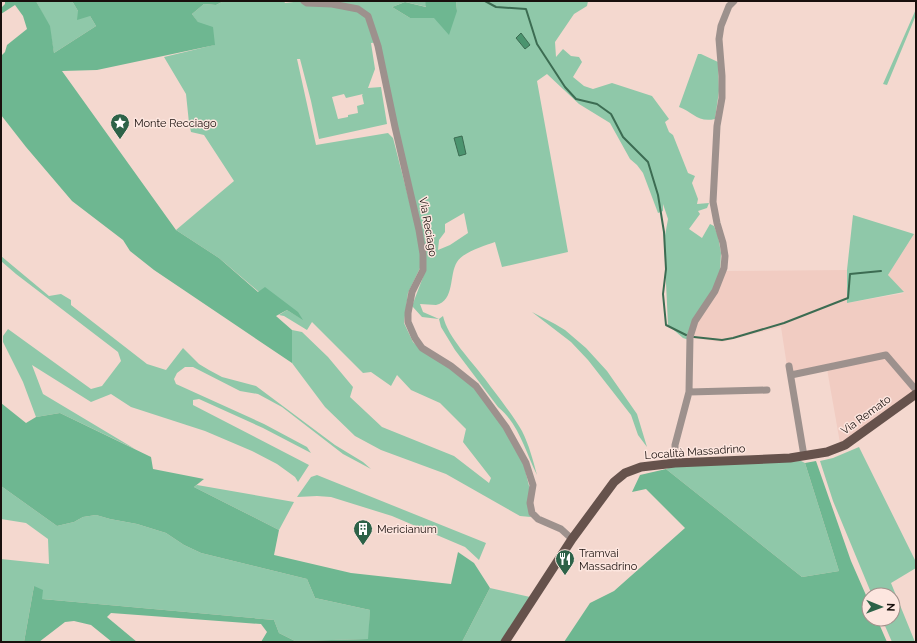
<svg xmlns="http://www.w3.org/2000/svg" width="917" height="643" viewBox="0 0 917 643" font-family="Raleway,sans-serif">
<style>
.built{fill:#f1ccc2}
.green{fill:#8fc8a9;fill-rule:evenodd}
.forest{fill:#6eb791}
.water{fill:#4b946f;stroke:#3c6c52}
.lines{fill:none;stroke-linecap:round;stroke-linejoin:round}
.stream{stroke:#3c6c52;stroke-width:2}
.minor{stroke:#9d918d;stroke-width:7}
.major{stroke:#66524c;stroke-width:9}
.labels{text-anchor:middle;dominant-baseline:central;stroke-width:3;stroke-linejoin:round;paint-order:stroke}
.poi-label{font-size:11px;fill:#19100d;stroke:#fde6df;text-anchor:start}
.street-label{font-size:11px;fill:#19100d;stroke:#fde6df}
</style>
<rect width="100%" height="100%" fill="#f4d8cf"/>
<path class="built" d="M914,234l2,1v154l-60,44 -16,10 -13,-74 -38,10 -8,-52 -59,15 -30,-4 3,-11 29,-56 123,-1v33l57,-10 -16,-18z"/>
<path class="green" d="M36,1h36l6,10 12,5 6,10 -42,27 -5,-27z
M224,1h60l1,2 17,-2h123l2,6 -22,-5 -13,5 18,11h24l23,-7 -1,-10h132l-1,5 -13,8 -19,28 1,15 7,-8 8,7 8,1 3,5 -9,15 11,9 9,3 19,-6 40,13 17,23 -4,3 4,10 4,3 15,38 7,3 -3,7 6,16 -1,5 12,-1 -2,5 -9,3 2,3 -11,15 13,9 8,-14 4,2 4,10 3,17 -1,21 -31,66 -6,-2 -15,-13 -4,-84 4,-22 -5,-15v7l-5,2 -15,-40 -6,-8 -7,-6 -20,-36 -31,-19 -32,-30 -10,7 31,171 -66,15 -7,-25c-11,4 -32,10 -38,20 -8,12 -2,39 -21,43 -5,0 -11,-1 -16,-1l3,8 16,7 4,-3c5,22 28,44 42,63 11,15 28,36 37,52 7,14 11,29 15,44 -12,-24 -18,-51 -39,-68l-43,-57 -14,-23 -2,-8 -17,-2 -10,-11 11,-29 3,-11 -47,-224 -8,1 4,26 -7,19 13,-1 6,37 -68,15 -8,-38 -11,-42h-3l19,86 72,-12 5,5 24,93 5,23 -2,14 -12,25 -4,30 9,19 8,7 30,18 25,22 28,39 19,33 7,29 -1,22 2,5 -11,-1 -74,-42 -65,-24 -26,-14 -30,-29 -33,-44v-33l10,2 26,25 25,30 -3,10 32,30 72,29 35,27 2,-5 -28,-36 3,-13 -26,-26 -29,-13 -14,-15 -6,11 -20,-14 -8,1 -51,-51 -5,8 -23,-14 -5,-1 8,-5 15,9 -43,-27 -40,-34 -43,-28 58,-49 -30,-46 -13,-3 -2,-9 -3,-29 -22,-37 50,-12 -22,-31 12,-10 12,1zM344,94l2,4 17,-4 -1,1 2,9 -7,2 1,7 -10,2v2l-10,2 -6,-22zM464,213l4,20 -18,12 -12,5 1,-10 6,-8v-8z
M916,9v6l-29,70 -4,-1z
M698,54h3l17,8 1,29 -4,28c-17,4 -22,-7 -36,-12z
M853,215l61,19 -26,41 16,17 -57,11v-33z
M1,256l48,40 12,-2 10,6v5l76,59 19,6 17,-22 16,16 10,6 13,7 34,9 79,59 28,17 8,7 -28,-15 -61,-47 -24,-13 -18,-3 -47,-24h-8l-8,6 -3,6 2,5 88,40 43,23 4,6 -48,-25 -64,-29 -6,1v5l116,60 -11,17 -3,-5 -18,-13 -25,-13 -47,-20 -74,-24 -20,-13 -20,8 -59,-37 11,29 92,55 -75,-36 -24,4 -13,-35 -20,-40v-6l5,-7 83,60 11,-3 19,-25 -3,-9 -102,-78 -15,-13z
M532,312l23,12 10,6 21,18 21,23 30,43 10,33 -9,-12 -7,-20 -43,-55 -17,-18z
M859,447l57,115v6l-25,15 24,59h-23l-10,-23h11v-24h-21l-39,-94 -13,-40 13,-3z
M801,461l4,2 34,108 -37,6 -136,-108 8,-3z
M317,475l169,68 -7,17 -14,-13 -73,-31 -61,-19 -14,-1 -20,1 14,-20z
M197,485l97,17 -15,28 -85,-43z
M1,486l56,40 17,-4 9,-5 13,-2 14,4 27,5 29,9 18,12 17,8 106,26 8,19 55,12 -1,29 -74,2 -16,-8 -5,-13 -232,-21 -8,-13 -10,56h-23v-83l48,5 -1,-25 -22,-16 -25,-4z
M490,588l40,9 -30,45h-38z"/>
<path class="forest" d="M5,1h31l14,25 4,27 42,-27 -6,-10 -13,4 1,-9 -6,-10h152l-8,4 -12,-1 -12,10 6,8 15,5 2,18 -118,25 -35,1 114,159 43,28 39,34 7,-5 33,25 5,8 -16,-10 -11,6 16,14v33l-138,-93 -24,-19 -7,-11 -51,-39 -46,-54 -25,-32v-59l4,-4 2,-7 20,-16 -4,-13 -8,-11 -14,9v-6l4,-4z
M425,1h31l1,10 -8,24 -15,-17h-24l-18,-11 13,-5 21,5z
M1,403l25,20 10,-6 24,-4 91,44 2,12 51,10 -10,8 85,43 -5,25 77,18 100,11 7,-32 16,11 16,25 -28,54h-201l6,-10 -6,-8 -150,-11 -4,4 30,25h-25l-21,-17 -17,-4 -9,1 -26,20h-15l10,-56 9,4 -1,9 232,21 5,13 16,8 73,-2 2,-29 -55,-12 -8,-19 -106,-26 -17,-8 -18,-12 -29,-9 -27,-5 -14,-4 -13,2 -9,5 -17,4 -56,-40z
M816,461l35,100 18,41v17h8l10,23h-323l26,-39 24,-12 71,-63 -39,-39 -14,3 8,-17 26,-6 136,108 37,-6 -34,-108z"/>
<path class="water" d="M521,33l9,12 -5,4 -9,-11z
M462,136l4,18 -7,2 -5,-18z"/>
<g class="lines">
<path class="stream" d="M485,1l11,6 30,2 11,35 28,43 11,12 21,5 14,10 12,23 25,25 10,33 6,37 2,37 -3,25 3,31 20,10
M694,337l28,3 11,-2 51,-15 64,-25 2,-24 31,-3"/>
<path class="minor" d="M304,1l3,2 25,1 26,5 10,7 10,30 17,81 24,103 4,24v16l-11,22 -4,21v9l7,16 7,10 29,18 25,20 30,41 20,36 7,22 -3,18 2,10 6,6 23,10 11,10
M789,366l15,90
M791,375l95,-20 30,35
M689,392l78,-2
M675,463v-18l14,-53 1,-55 5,-16 20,-30 9,-23 1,-12 -2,-13 -6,-20 -4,-21 4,-76 5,-28v-22l-3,-37 2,-13 8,-20 5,-5"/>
<path class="major" d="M505,642l67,-103 42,-57 11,-9 16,-6 34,-4 115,-5 37,-6 18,-7 71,-51"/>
</g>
<defs>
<g id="sight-pin" transform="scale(1)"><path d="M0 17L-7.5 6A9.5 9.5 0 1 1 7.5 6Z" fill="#2d6248" stroke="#fde6df"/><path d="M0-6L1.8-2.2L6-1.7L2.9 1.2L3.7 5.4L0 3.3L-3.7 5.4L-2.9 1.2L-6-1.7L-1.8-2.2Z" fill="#fff"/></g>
<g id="building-pin" transform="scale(1)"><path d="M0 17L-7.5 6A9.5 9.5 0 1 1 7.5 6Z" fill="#2d6248" stroke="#fde6df"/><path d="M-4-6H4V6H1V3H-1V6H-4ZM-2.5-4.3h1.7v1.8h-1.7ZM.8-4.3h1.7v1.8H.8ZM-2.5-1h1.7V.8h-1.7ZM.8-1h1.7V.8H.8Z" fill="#fff"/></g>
<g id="restaurant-pin" transform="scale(1)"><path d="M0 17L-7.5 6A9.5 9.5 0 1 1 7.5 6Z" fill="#2d6248" stroke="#fde6df"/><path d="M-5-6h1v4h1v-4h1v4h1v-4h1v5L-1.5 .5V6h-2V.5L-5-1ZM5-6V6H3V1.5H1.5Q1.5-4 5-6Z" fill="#fff"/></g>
</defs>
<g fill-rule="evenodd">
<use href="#sight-pin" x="120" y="123"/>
<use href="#building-pin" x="363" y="529"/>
<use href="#restaurant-pin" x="565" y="559"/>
</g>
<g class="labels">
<g class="poi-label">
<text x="134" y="123">Monte Recciago</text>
<text x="377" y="529">Mericianum</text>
<text x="579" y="553">Tramvai<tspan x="579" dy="13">Massadrino</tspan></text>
</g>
<g class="street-label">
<text transform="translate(428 227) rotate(80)">Via Reciago</text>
<text transform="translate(866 415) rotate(-36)">Via Remato</text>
<text transform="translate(695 452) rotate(-4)">Località Massadrino</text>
</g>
</g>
<rect width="917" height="643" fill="none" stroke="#19100d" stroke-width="4"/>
<g transform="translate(881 607) rotate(91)"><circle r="19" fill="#fde6df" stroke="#a2908b"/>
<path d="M0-3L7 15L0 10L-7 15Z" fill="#2d6248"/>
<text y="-6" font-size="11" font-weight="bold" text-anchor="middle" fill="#19100d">N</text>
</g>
</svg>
